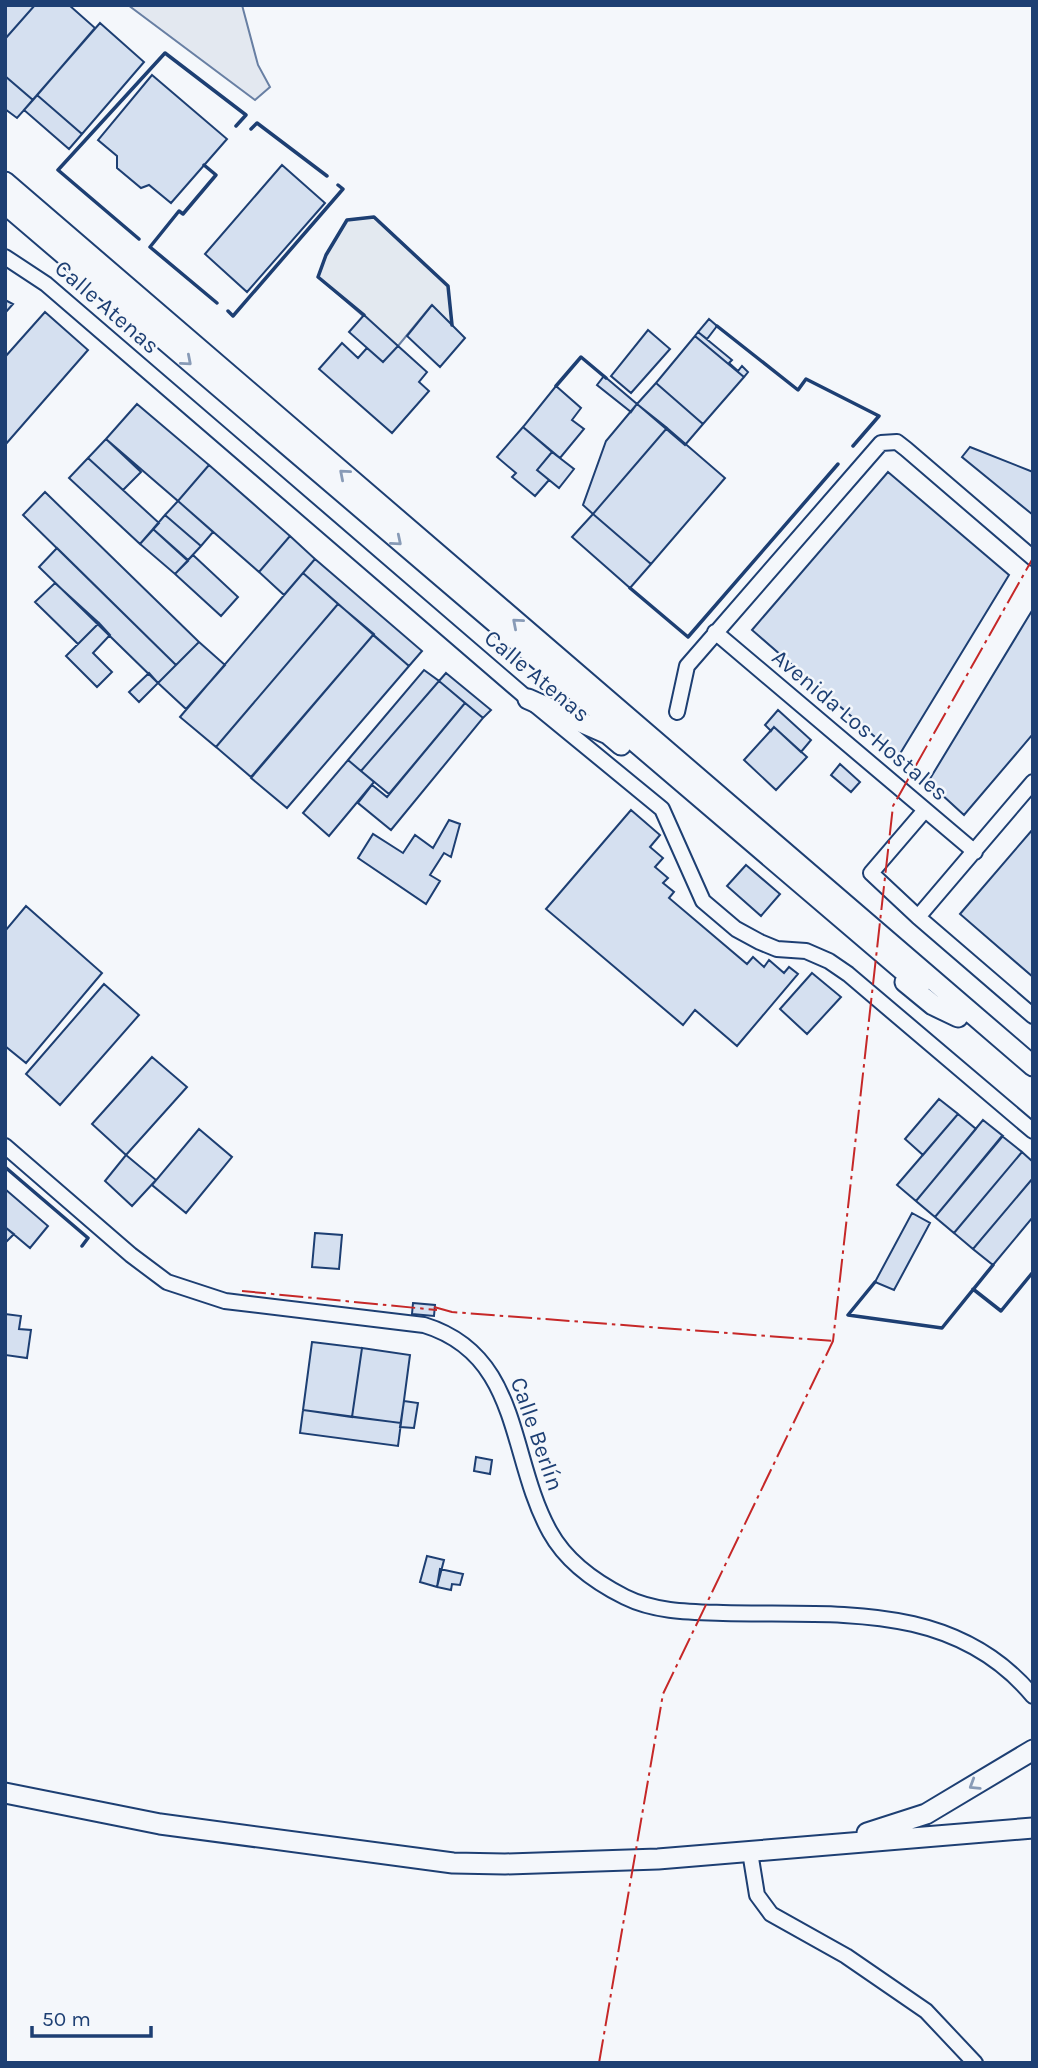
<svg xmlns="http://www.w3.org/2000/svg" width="1038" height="2068" viewBox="0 0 1038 2068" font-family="Karla,sans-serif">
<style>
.green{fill:#e3e9f0;stroke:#687fa3;stroke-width:2}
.parking{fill:#e3e8f0;stroke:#687fa3;stroke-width:2}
.building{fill:#d5e0f0;stroke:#1d3f73;stroke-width:2}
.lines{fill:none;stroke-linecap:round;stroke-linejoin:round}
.street-casing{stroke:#1d3f73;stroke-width:18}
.secondary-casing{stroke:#1d3f73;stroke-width:23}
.street{stroke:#f4f7fb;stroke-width:14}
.secondary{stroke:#f4f7fb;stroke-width:19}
.wall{stroke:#1d3f73;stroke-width:3.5}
.power{stroke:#c62828;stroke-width:2;stroke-dasharray:24 5 3.5 5;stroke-linecap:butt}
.oneway{stroke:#889bb7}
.labels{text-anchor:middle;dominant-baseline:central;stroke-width:5;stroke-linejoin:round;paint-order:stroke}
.street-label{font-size:23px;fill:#1d3f73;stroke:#f4f7fb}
</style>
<rect width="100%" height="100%" fill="#f4f7fb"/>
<path class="green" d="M374,217l74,69 4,39 -21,-19 -33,40 -80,-69 8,-22 21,-35z"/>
<path class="parking" d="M128,5h114l16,60 12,22 -15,13z"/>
<path class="building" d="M5,5h30l-30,34z
M35,5h34l26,23 -62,72 -28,-24v-37z
M100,23l44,39 -62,72 -45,-39z
M152,75l75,64 -56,64 -22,-18 -8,3 -24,-20v-12l-19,-16z
M5,76l28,24 -16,18 -12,-9z
M37,95l45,39 -13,15 -45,-39z
M282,165l43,38 -78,89 -42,-38z
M5,300l8,4 -8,9z
M432,305l33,33 -25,29 -33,-31z
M45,312l43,38 -83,95v-88z
M364,315l34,31 -15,16 -34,-30z
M709,319l8,7 -10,13 -9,-7z
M648,330l22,19 -39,44 -20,-17z
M698,332l34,28 -3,3 9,8 4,-5 6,6 -4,5 -49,-41z
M695,336l49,41 -41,47 -47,-41z
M342,343l16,15 9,-10 16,14 15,-16 29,26 -8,10 10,9 -37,42 -73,-64z
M604,376l33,28 -6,8 -34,-27z
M656,383l47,41 -18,21 -48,-41z
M556,386l25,22 -9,12 12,9 -24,29 -37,-31z
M137,404l72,61 -31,36 -72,-62z
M637,404l30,24 -74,86 -10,-9 23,-64z
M523,427l29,25 -15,18 12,10 -14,16 -23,-19 4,-4 -19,-16z
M667,428l58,50 -74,86 -58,-50z
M106,439l35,33 -18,18 -35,-32z
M970,447l63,25v43l-71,-58z
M552,452l22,17 -15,19 -22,-18z
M88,458l71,65 -19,21 -71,-66z
M209,465l81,71 -31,36 -81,-71z
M888,472l121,103 -111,182 -146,-127z
M45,492l154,150 -23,23 -153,-150z
M178,501l35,31 -12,14 -36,-31z
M593,514l58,50 -21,24 -58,-51z
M165,515l36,31 -13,14 -35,-31z
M153,529l35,32 -13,13 -35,-30z
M290,536l25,23 -31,36 -25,-23z
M57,548l119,117 -18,18 -119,-116z
M193,555l45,42 -17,19 -46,-42z
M315,559l107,92 -13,15 -106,-93z
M303,573l35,31 -122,143 -36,-30z
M55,583l44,40 -21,21 -43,-42z
M338,604l36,30 -123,143 -35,-30z
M1033,609v125l-69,81 -36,-33z
M99,623l11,12 -17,18 19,19 -15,15 -31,-31z
M373,635l36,31 -122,142 -36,-30z
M199,642l26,23 -39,44 -28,-26z
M424,670l15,11 -78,90 -13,-11z
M149,673l9,10 -19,19 -10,-10z
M446,673l45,37 -8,8 -44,-37z
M439,681l26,22 -76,91 -28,-23z
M465,703l18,15 -92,112 -33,-27 14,-18 15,12z
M778,710l33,30 -10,12 -27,-25 -3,4 -6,-6z
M774,727l33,30 -31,33 -32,-30z
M348,760l26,22 -45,54 -26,-23z
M840,764l20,18 -9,10 -20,-17z
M631,810l29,25 -10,12 13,11 -8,9 13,11 -5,5 11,9 -5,6 78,66 6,-7 11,10 5,-7 15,13 5,-6 9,7 -61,72 -42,-36 -12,15 -137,-116z
M449,820l11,4 -9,33 -7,-4 -14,22 10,6 -14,23 -68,-46 15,-24 30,19 12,-18 18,13z
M1033,829v148l-73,-63z
M746,865l34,29 -19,22 -34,-30z
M26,906l76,67 -76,90 -21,-17v-115z
M812,973l29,24 -34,37 -27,-25z
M104,984l35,31 -79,90 -34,-31z
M152,1057l35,30 -61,68 -34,-31z
M939,1099l19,15 -35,41 -18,-16z
M958,1114l18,15 -60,72 -19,-16z
M983,1120l20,16 -68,81 -19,-16z
M199,1129l33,28 -46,56 -34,-28z
M1002,1136l20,16 -68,81 -19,-16z
M1022,1152l11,10v16l-60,71 -19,-16z
M126,1155l30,25 -24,26 -27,-25z
M1033,1178v39l-40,48 -20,-16z
M5,1189l43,37 -18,22 -25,-21z
M912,1213l18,10 -36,67 -19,-8z
M5,1227l9,7 -8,8 -1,-1z
M315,1233l27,2 -3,34 -27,-2z
M413,1303l22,2 -1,11 -22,-2z
M5,1314l16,2 -2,13 12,1 -4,28 -22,-3z
M312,1342l50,6 -10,69 -49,-7z
M362,1348l48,7 -9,68 -49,-6z
M404,1401l14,2 -4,25 -14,-1z
M303,1410l98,13 -3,23 -98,-13z
M476,1457l16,3 -2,14 -16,-3z
M427,1556l17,4 -7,27 -17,-5z
M440,1569l23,5 -3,11 -8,-1 -1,6 -14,-3z"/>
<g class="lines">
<g class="street-casing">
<path id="street" d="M5,257l41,27 482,415 134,110 41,92 33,28 24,13 17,7 29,2 23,10 19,13 185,157
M715,632l260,220
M677,712l10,-46 194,-223 16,-1 9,7 127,109
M925,810l-54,63 47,44 115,99
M918,917l115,-135
M5,1146l126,109 36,27 58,19 199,24c98,30 84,132 126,207 16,29 45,50 75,65 30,15 65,15 98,16 112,3 230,-13 310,83
M750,1852l7,43 14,19 75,42 80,55 49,52"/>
</g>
<g class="secondary-casing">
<path id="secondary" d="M5,182l1028,884
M5,204l915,781
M528,699l80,35 13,11
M905,982l28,23 25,12
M5,1793l155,31 293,39 52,1 153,-5 375,-31
M867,1833l59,-19 107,-64"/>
</g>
<use href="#street" class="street"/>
<use href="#secondary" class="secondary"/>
<path class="wall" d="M251,129l6,-6 70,53
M204,165l12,10 -33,39 -4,-3 -29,36 67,56
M139,239l-81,-69 107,-117 81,62 -10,11
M228,311l5,5 110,-127 -5,-4
M364,315l-46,-38 8,-22 21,-35 27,-3 74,69 4,39
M717,326l81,64 8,-11 73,37 -26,30
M556,386l25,-29 25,21
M630,588l58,49 150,-173
M5,1167l83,71 -6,8
M875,1282l-27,33 94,13 51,-63
M973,1289l28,22 32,-39"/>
<path class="power" d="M242,1291l195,19
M434,1307l18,5 381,29
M599,2063l64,-369 170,-353 60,-535 140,-248"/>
</g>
<defs><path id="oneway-chevron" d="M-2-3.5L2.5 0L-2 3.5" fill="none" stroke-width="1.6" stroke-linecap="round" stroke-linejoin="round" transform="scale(1.75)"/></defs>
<g class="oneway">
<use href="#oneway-chevron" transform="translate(187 361) rotate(41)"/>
<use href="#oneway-chevron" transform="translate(344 474) rotate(-139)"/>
<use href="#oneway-chevron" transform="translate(397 541) rotate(40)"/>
<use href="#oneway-chevron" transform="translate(517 623) rotate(-139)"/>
<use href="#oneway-chevron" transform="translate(974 1785) rotate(148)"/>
</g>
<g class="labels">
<g class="street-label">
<text transform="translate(107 307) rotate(41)">Calle Atenas</text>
<text transform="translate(537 676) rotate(40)">Calle Atenas</text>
<text transform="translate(860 725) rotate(40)">Avenida Los Hostales</text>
<text transform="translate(537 1434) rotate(71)">Calle Berlín</text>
</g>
</g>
<rect width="1038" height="2068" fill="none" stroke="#1d3f73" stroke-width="14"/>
<path d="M32 2026v10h119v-10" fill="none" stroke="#1d3f73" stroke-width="3.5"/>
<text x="42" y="2026" font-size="21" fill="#1d3f73" stroke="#f4f7fb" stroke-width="5" paint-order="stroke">50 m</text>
</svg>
